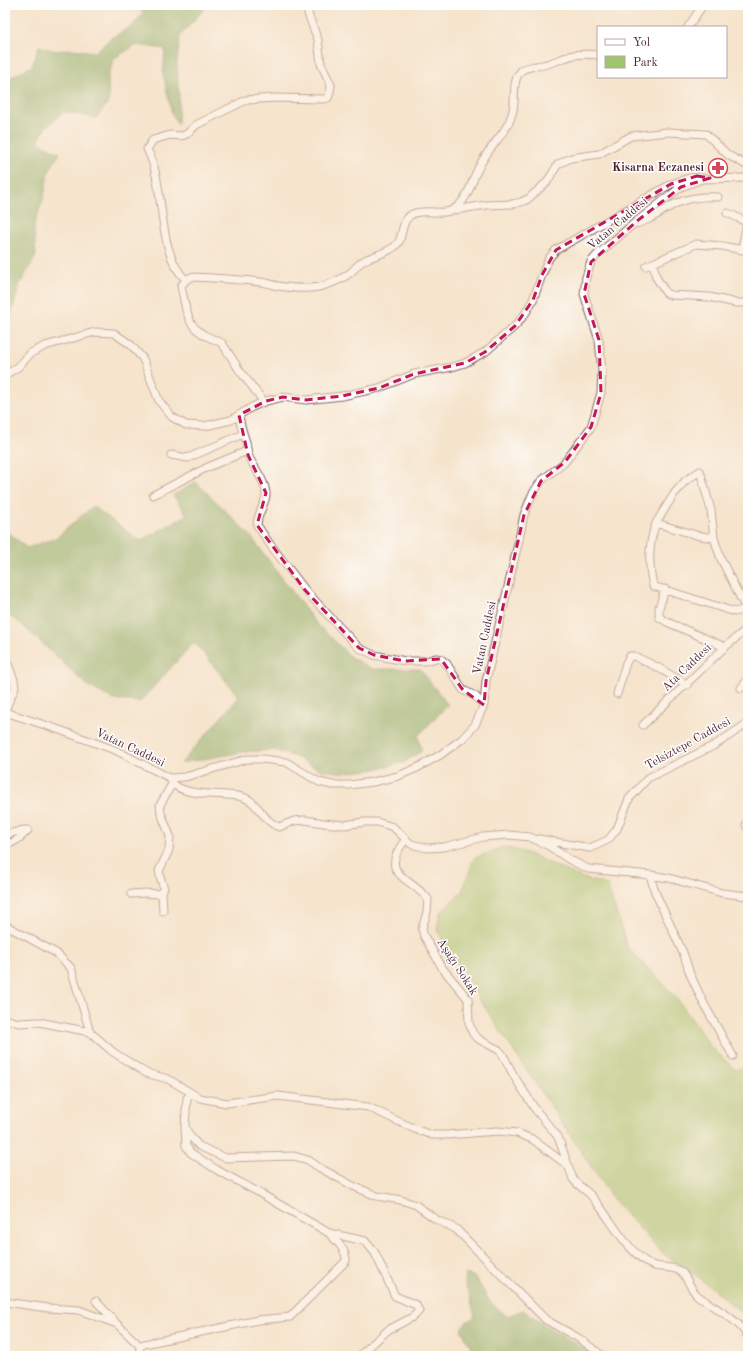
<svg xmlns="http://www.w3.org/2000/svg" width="753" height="1361" viewBox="0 0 753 1361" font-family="'Old Standard TT',serif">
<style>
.green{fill:#a1c46e;stroke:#76724c}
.forest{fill:#80aa61;stroke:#656446}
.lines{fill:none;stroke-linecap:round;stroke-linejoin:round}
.minor-casing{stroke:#866463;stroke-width:9}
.minor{stroke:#fff;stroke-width:7}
.marked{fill:none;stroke:#c2185b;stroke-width:3;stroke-dasharray:8 5;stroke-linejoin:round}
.labels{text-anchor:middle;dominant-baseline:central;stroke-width:3;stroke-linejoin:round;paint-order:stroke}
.poi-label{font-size:12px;font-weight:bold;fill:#4a1f2b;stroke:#fff;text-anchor:end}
.street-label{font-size:12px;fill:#4a1f2b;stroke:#fff}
</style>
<rect width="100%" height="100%" fill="#fff"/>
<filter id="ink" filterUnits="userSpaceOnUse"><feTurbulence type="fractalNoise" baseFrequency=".025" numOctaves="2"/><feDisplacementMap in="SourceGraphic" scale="8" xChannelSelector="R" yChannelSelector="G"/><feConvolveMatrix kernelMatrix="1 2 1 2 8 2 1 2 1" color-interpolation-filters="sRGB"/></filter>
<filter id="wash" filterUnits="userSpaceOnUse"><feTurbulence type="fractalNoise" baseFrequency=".012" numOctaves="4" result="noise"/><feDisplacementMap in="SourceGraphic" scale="16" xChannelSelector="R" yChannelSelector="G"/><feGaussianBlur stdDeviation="0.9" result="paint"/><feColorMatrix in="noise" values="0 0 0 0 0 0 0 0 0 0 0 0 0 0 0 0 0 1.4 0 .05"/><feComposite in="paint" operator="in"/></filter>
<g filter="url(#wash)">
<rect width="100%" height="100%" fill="#f5e4cc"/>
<path class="green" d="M504,847l23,6 53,24 27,8 21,63 48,49 35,50 25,23 12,-5v253l-51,-42 -36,-24 -49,-54 -133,-199 -42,-69 3,-17 22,-21 12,-34z"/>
<path class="forest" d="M136,5h72l-28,31 -3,27 2,33 -1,29 -6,-11 -9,-40 2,-25 -29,-4 -22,13 -6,18 1,26 -13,16 -32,-6 -18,15 -8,15 22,11 -12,20 -4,24 -10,28 2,31 -16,28 -10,34 -5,7v-245l27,-14 7,-20 17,5 16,-2 23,3 16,-14 21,-12 11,-13z
M196,482l54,53 65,87 36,35 21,12h48l28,36 -30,31 4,15 -19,12 -33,7 -27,3 -23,-3 -24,-13 -22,-7 -29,2 -64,11 58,-66 -45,-55 -54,60 -26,-2 -26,-14 -68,-63 -15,-10v-83l22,18 29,-10 37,-32 47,35 47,-26 -14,-20z
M466,1274l9,3 16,26 16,13 16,-6 23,16 53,30h-121l-5,-4 -12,-23 5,-7 9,-5 -5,-20 -5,-13z"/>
</g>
<g filter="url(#ink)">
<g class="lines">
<g class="minor-casing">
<path id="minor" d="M688,27l15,-22
M455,210l31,-5 27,-1 8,-2 7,-3 19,-17 11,-18 13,-6 28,-4 32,-18 37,-4 38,2 22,21 20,11
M727,213c8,2 13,7 21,10
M635,224c17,-3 28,-15 42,-21 12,-5 28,-7 41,-6
M742,249l5,-27
M653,263l3,14 10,16 5,2 38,2 27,6h12
M646,266l50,-22 26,2 26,5
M186,280c-31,-29 -19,-94 -39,-131l6,-9 17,-5 11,1 6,-2 9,-9 50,-25 28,-2 50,1 4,-1 2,-6 1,-7 -10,-21 -3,-24 -10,-26 1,-9
M5,375l13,-8 13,-14 14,-7 50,-14 19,1 17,12 12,14 16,42 13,16 14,8 19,1 26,-6 21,-13 14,-6 17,-4 23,3 36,-4 37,-8 35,-14 38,-7 13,-4 20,-11 30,-26 10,-12 8,-14 9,-25 7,-17 7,-8 115,-66 18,-6 11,-1
M264,402l-24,-31 -18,-28 -18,-8 -9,-7 -5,-7 -4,-11 -5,-24 5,-6 5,-3c23,1 46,2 69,5 6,0 12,3 18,4 13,2 32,4 45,0 9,-3 20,-7 27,-13 5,-4 8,-9 13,-12 10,-6 28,-8 35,-18 6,-8 2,-25 17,-30 16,-5 32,6 45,-9 10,-10 12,-25 19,-37 9,-20 30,-35 34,-57 3,-12 -2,-30 9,-40 5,-3 9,-3 14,-4 14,-1 25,-8 38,-11 8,-1 16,-1 24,0
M239,415c1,10 4,18 7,27 1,5 1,10 3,15 5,11 16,23 17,36 1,9 -9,20 -9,32l12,18 36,47 54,58 15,7 31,6h21l10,-3 5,1 6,5 16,26 12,6 9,9
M171,455l17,3 55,-24
M153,495l55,-28 39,-16
M656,523l18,-29 11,-13 15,-10 11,39 3,28 7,21 25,50 2,-1
M714,538l-18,-3 -40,-12c-8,21 -8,41 -3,63l82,26 11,-3
M665,589l-6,19v9l8,5 58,25
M5,656l9,24 1,8 -10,22
M741,688l7,-9
M617,694l9,-31 4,-7h4l25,12 28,17
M5,712l49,16 61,22 55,28 15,-1 62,-18h15l24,3 33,20 13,3h17l24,-3 25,-6 19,-8 23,-13 22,-16 13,-14 9,-20 2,-24 32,-137 6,-29 8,-20 9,-14 24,-19 26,-35 10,-34 1,-22 -3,-31 -15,-46 2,-17 5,-15 6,-7 40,-34 44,-34 21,-8 46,-1
M643,725l82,-78 23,-19
M170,778c7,21 55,14 72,19 17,4 20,24 37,30l15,-6 11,-1 19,3 20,2 21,-3h12l16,5 18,17 16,4 17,-1 39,-10 26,-2 21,2 19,9 21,14 18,9 62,6 19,3 53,15 26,3
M748,820l-2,5 2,4
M5,835l18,-5h5c-6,7 -13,13 -23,15
M406,839c-29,36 3,37 22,60l-1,13 -5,17 2,7 19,33 25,30 1,24 4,11 7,6 19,10 4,5 11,21 21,33 23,28 15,42c6,8 14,11 20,19 18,21 29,46 52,63 10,9 26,4 35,10 7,4 9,17 17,24 17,14 40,22 51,42
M539,839l51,9 18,-8 9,-11 12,-30 19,-21 67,-33 33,-22
M650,875l5,17 29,63 6,19 14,30 29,52
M162,892l1,19
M131,894c5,0 10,-1 15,-1 7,0 14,4 18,-5l-3,-8 -2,-9 10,-21 1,-14 -9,-23 -1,-8 12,-21
M5,925l51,28 15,15 19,64
M5,1019l14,4 20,-1 51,10 23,20 33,21 22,6 32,19 27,5 51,-7 90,11 49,23 15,5h15l50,-4 20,2 15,6 35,26
M192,1094l-5,4 -2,28 4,9 10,11 27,12 68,-2 14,4 12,8 33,18 24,10 24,4 15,5 21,15 19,9 90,91 34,19 23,17
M185,1128l1,18 5,7 26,17 39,21 73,42 36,8 10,12 20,43 21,9 3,6 -6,6 -25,13 -29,26
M96,1301l21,23 23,22
M5,1302l43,6 31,2 38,14
M139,1356l1,-10 4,-2 114,-24 32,-3 56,-56c1,-11 -10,-20 -17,-28"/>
</g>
<use href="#minor" class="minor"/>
</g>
</g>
<path d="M0 0H753V1361H0ZM697,176l13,2 -29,9 -44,34 -46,41 -7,32 15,46 2,53 -10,34 -26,35 -24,19 -17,34 -38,166 -2,24 -21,-15 -22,-31 -36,2 -31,-6 -15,-7 -54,-58 -48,-65 9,-32 -18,-38 -9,-40 27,-14 17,-4 23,3 36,-4 37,-8 35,-14 51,-11 20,-11 30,-26 18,-26 9,-25 14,-25 115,-66z" fill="#f5e4cc" fill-opacity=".55" fill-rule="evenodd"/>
<path class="marked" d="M697,176l13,2 -29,9 -44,34 -46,41 -7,32 15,46 2,53 -10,34 -26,35 -24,19 -17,34 -38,166 -2,24 -21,-15 -22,-31 -36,2 -31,-6 -15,-7 -54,-58 -48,-65 9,-32 -18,-38 -9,-40 27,-14 17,-4 23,3 36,-4 37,-8 35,-14 51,-11 20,-11 30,-26 18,-26 9,-25 14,-25 115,-66z"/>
<defs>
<g id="pharmacy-ring" transform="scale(1)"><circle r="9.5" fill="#fff" stroke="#d1495b" stroke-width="1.5"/><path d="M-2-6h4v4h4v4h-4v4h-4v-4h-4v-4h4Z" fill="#d1495b"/></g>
</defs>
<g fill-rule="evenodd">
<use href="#pharmacy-ring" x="718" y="168"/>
</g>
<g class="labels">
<g class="poi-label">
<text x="704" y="168">Kisarna Eczanesi</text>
</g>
<g class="street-label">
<text transform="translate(618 224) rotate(-40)">Vatan Caddesi</text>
<text transform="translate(485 638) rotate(-78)">Vatan Caddesi</text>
<text transform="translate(687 668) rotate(-44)">Ata Caddesi</text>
<text transform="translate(688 744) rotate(-29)">Telsiztepe Caddesi</text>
<text transform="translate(130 748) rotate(25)">Vatan Caddesi</text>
<text transform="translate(457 967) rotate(57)">Aşağı Sokak</text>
</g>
</g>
<rect width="753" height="1361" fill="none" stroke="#fff" stroke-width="20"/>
<rect x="597" y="26" width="130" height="52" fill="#ffffff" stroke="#b7a5aa"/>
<rect x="605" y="39" width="20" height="6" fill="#ffffff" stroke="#b7a5aa"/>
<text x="633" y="46" font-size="12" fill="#4a1f2b">Yol</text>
<rect x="605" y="56" width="20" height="12" fill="#a1c46e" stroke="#b7a5aa"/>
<text x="633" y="66" font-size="12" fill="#4a1f2b">Park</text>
</svg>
